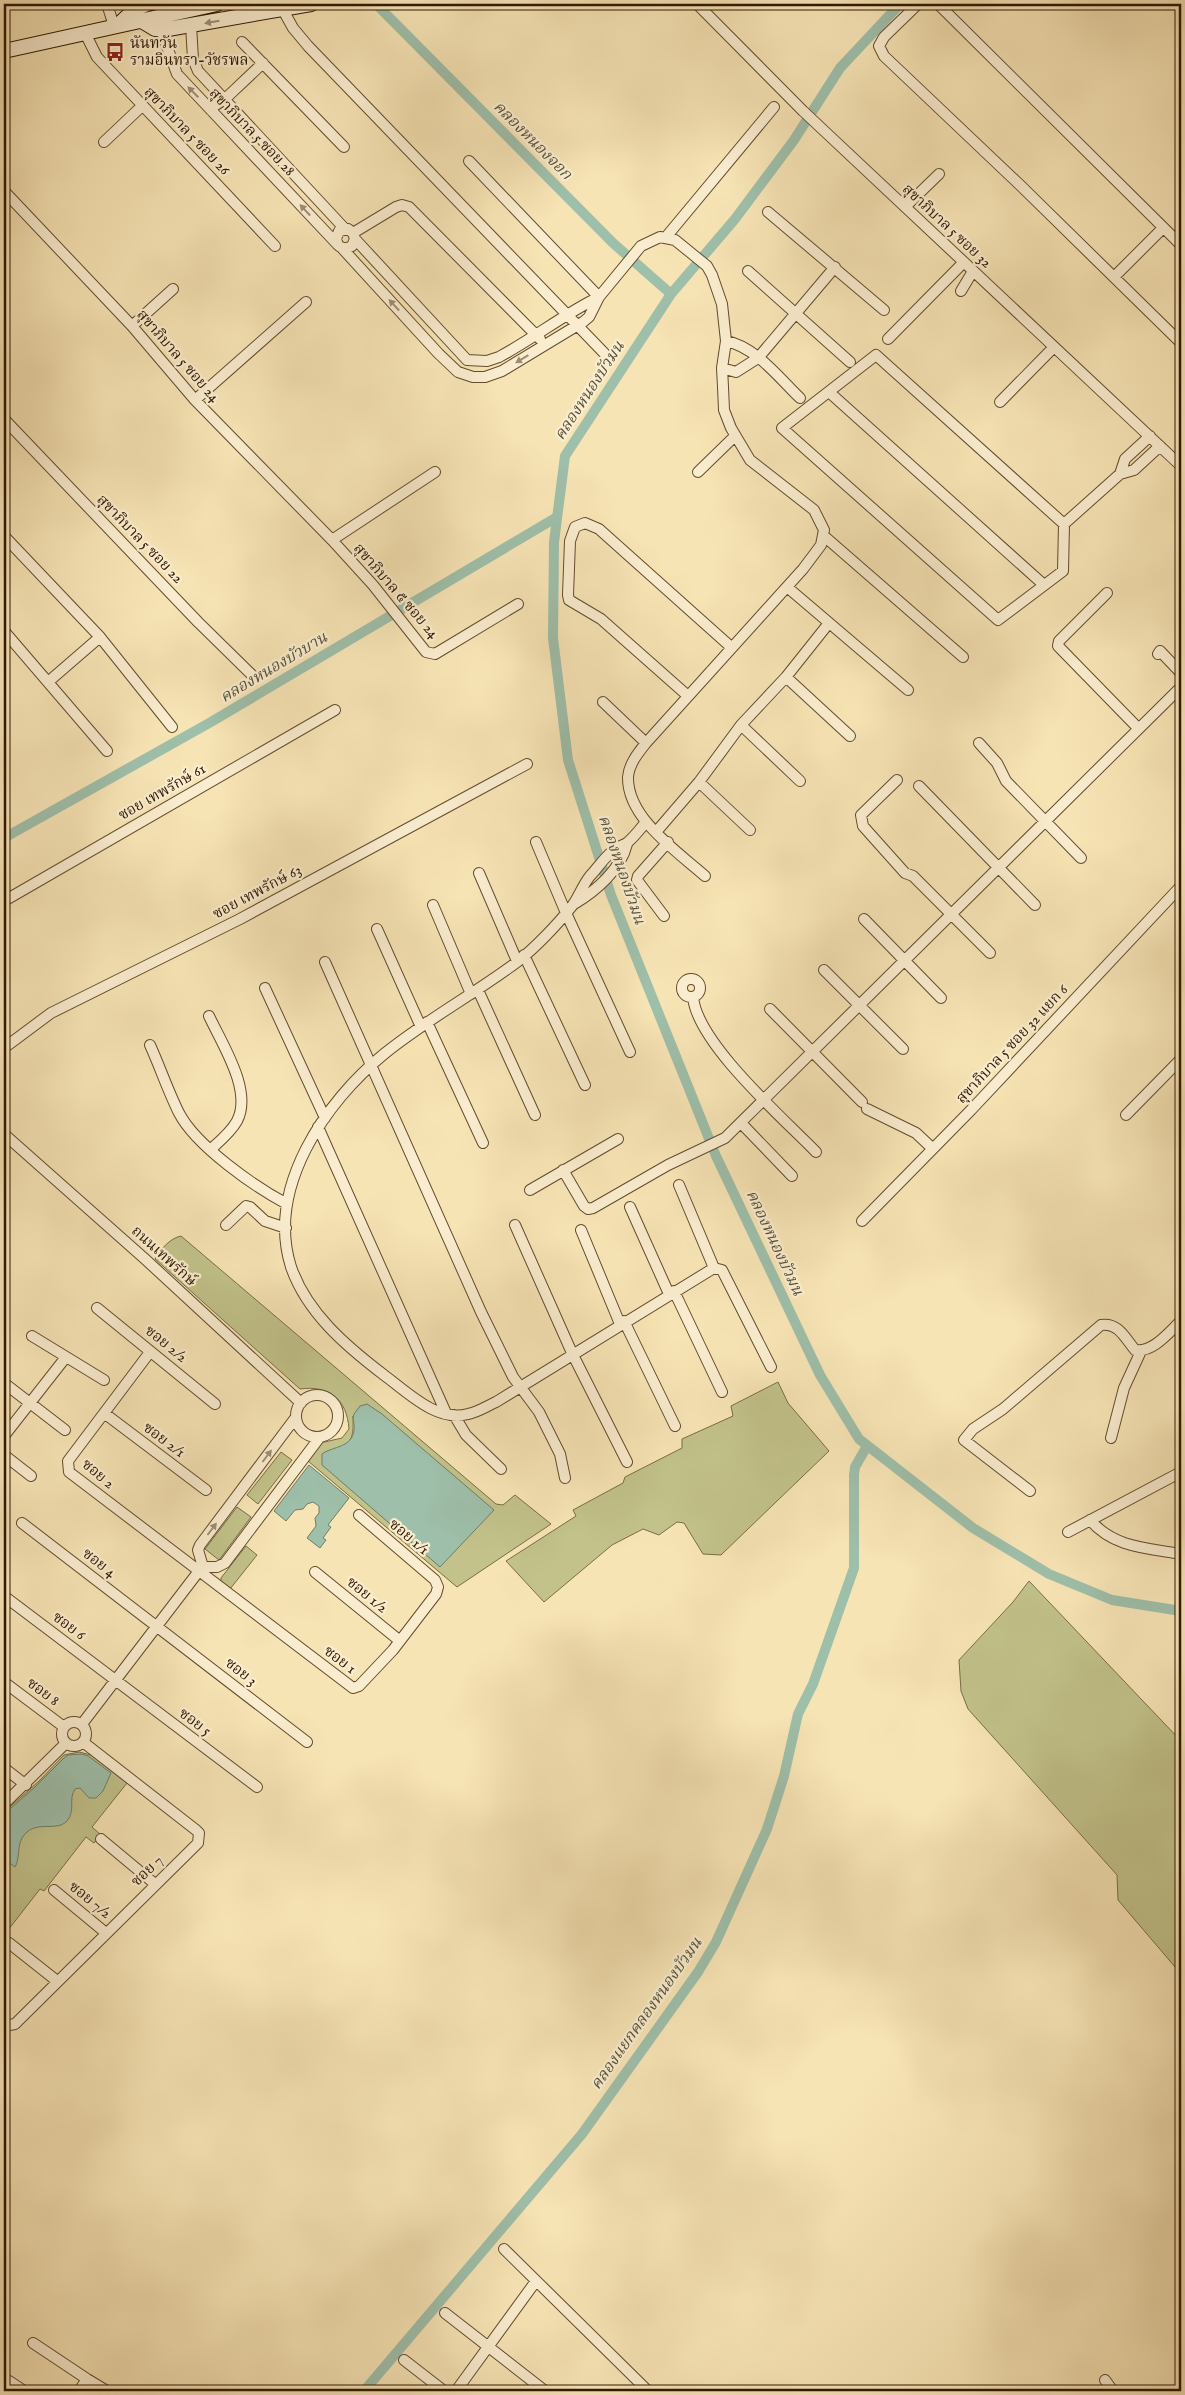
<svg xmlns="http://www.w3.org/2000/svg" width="1185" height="2395" viewBox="0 0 1185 2395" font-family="'IM FELL English','Noto Serif Thai',serif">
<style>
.green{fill:#c2c28a;stroke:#796d46;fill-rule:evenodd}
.water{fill:#9ebfaa;stroke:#727c66}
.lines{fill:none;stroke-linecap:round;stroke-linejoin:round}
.canal{stroke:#9ebfaa;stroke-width:10}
.minor-casing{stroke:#624b2e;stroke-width:12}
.secondary-casing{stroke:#301801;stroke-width:16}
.minor{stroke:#faedcf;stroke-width:10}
.secondary{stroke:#faedcf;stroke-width:14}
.oneway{fill:#9f8d72}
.labels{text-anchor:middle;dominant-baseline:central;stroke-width:4.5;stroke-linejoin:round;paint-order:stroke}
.poi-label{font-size:15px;fill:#301801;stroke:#faedcf;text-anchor:start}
.street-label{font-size:15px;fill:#301801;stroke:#faedcf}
.water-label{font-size:16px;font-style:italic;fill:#56523c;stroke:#faedcf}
</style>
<rect width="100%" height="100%" fill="#f7e4b5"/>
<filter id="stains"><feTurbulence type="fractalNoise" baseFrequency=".004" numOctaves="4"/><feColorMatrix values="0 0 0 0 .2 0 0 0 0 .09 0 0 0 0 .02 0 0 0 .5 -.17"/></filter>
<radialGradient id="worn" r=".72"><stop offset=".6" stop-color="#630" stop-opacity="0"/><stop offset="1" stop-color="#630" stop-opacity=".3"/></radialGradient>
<path class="green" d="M181,1236l315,268 7,1 12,-10 36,29 -94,63 -149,-126 12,-18 22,-5 7,-9c-2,-30 -20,-44 -49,-40l-145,-130c5,-9 15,-21 26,-23zM353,1416l87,151 -116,-114c6,-4 11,-3 16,-5 15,-6 13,-19 13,-32z
M778,1382l10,21 41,48 -108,104 -18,-1 -19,-31 -7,-1 -18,13 -16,-6 -31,16 -68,57 -38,-41 70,-45 -3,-6 50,-27 2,-6 57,-29v-9l51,-23 -2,-10z
M281,1452l11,8 -34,44 -11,-9z
M237,1507l14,10 -32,43 -14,-11z
M246,1546l11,9 -27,34 -9,-8v-3z
M1029,1581l152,160v233l-63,-74 -1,-25 -149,-166 -7,-18 -2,-31 54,-58z
M79,1752l12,3 36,28 -35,44 9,8 -7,8 -8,-6 -42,54 -4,-2 -35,45 -1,-122 35,-31 25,-26z"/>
<path class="water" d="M367,1404l15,10 112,96 -54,57 -118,-102v-11c11,-8 30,-6 32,-24 1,-6 -2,-11 0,-16l6,-8z
M309,1465l40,33 -21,27 3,2 -8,11 3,2 -6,8 -13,-10 9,-12 -1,-8 4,-5v-7l-6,-4 -6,2 -4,5 -8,1 -9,11 -12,-10z
M82,1754l6,2 23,17 -8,18 -7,7h-7l-9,-10 -5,1c-7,10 1,21 -8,32 -11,12 -33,-3 -45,17 -5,9 -2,21 -7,29l-11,-8v-45l31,-27 29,-29 4,-3z"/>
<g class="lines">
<path class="canal" d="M376,4l237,239 58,51
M900,4l-60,64 -46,72 -59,79 -64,75 -106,162 -11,86 -1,96 15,122 43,135 105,261 104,219 39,64 114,89 76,46 63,26 69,11
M4,838l207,-116 346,-205
M364,2391l218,-257 116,-162 18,-30 51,-113 17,-53 14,-62 15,-30 41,-116v-93l1,-8 12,-21"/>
<g class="minor-casing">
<path id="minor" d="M107,4l7,22
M697,4l106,107 378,355
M918,4l-34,33 -5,9 5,10 137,130 160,157
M938,4l243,241
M283,10l10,18 15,18 297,308
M191,25l2,34 5,12 147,158
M161,30l16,44 33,35 128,136c4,4 9,4 14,1l3,-7 -2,-6 -5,-4 -9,2 -3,8 2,6
M85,33l12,24 178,189
M242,42l102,105
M210,109l16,-11 37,-35
M104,142l38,-36
M469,161l130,136
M4,191l128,135 63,74 137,140 41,45 53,67 9,2 83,-50
M905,207l34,-33
M768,212l116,98
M353,233l43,-26 6,-2 7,2 131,132
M666,237l108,-130
M355,239l112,121 20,1 12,-4c34,-18 65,-43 100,-60
M341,247l97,106 20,19 15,5h12l17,-6 81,-49 6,-5 10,-20 42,-51 19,-9 15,3 32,26 5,9 10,29 4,37 -4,27 1,19 1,23 7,18 19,32 64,50 10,20 -3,15 -18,24 -157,174c-8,10 -17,21 -18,34 -1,41 50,75 77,99
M748,271l102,91
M1114,277l49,-49
M961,291l12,-20
M132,326l41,-37
M888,339l76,-77
M726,341c30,6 53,37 74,57
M722,368l14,4 22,-14 77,-91
M829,392l215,193
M195,400l111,-98
M1000,402l54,-55
M4,419l194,203 57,56
M1150,436l-25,23 -5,15 14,-4 26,-24
M698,472l37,-36
M1064,524l-188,-169 -94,73 216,192 65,-49 1,-47 56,-50
M4,536l96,101 72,90
M824,536l139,121
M332,540l103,-68
M787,587l121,103
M1107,593l-48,48 -1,5 80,82
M4,631l103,120
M1158,654l2,-3 21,22
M786,677l64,59
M48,682l52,-45
M688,696l-87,-77 -32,-19 -1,-5 2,-54 5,-14 10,-4 14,6 132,118
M603,702l43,41
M741,725l59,56
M979,743l18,20 9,18 75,77
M897,780l-36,35 2,11 42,47 8,3 77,77
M699,782l51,48
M919,786l116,119
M646,822c-6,7 -11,14 -18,20 -3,3 -7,3 -11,6 -10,5 -19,20 -27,28 -8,10 -11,21 -18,30 -14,18 -37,42 -55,56 -43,32 -91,58 -133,92 -59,48 -118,134 -93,213 16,46 55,79 93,108 22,16 53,48 84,39 10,-2 19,-8 28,-12l218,-134 8,2 49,97
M656,832l43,-50 42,-57 45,-48 43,-54
M536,842l30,71 64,139
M479,873l38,88
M4,901l331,-191
M574,904c22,-13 47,-35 53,-60
M433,905l38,89
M664,916l-27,-36 1,-4 30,-34
M864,919l77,79
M377,929l44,98
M524,955l61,130
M325,962l156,350 32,65 26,35 21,42 5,24
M824,970l79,79
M682 988a9 9 0 1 1 18 0a9 9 0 1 1-18 0Z
M265,988l60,130
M478,990l57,125
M693,997c4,46 90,121 123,155
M770,1009l92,93
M209,1016c13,28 44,75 28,105 -6,11 -17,20 -26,28
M427,1022l56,121
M150,1045c10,22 18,46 29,68 17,33 76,74 108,91
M4,1048l47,-35 189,-94 287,-155
M867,1109l49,24 16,15
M1126,1115l55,-56
M741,1123l51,53
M318,1127l128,286
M4,1134l141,125 156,144
M563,1170l21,36 4,3 5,-1 75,-43 57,-27 456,-451
M679,1185l35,83
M530,1190l88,-51
M630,1207l39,87
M862,1221l109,-111 210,-224
M226,1225l20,-19 4,1 15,14 21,7
M515,1225l57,128 55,109
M581,1230l39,94
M674,1291l48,101
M97,1308l118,96
M624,1321l51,105
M32,1336l72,44
M150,1352l-82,109 1,11 284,216 6,-2 34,-36 43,-56 2,-7 -3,-7 -76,-65
M4,1383l61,47
M296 1416a21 21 0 1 1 42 0a21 21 0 1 1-42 0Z
M104,1413l102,77
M454,1415l12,20 35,34
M4,1436l62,-79
M1111,1438l13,-50 17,-37
M4,1455l27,21
M1030,1491l-66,-51 9,-11 30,-20 98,-84c17,-3 24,13 34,25 18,3 34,-18 46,-29
M1090,1520c24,28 57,28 91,34
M22,1523l285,219
M1068,1532l113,-60
M203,1567l-5,-17 2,-5 96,-128
M203,1567h14l8,-4 95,-126
M315,1572l85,69
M4,1596l253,191
M4,1682l60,45
M62 1734a12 12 0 1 1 24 0a12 12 0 1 1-24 0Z
M82,1724l120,-157
M4,1768l22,17
M4,1804l62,-61
M101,1839l54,45
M54,1890l52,43
M9,1943l48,38
M4,2026l11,-2 183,-181 1,-10 -3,-3 -113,-88
M504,2249l144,142
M445,2313l100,78
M33,2343l54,36
M404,2360l40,31
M1105,2380l8,11
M9,2381l15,10
M79,2391l8,-12 20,12
M456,2391l80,-110"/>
</g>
<g class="secondary-casing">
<path id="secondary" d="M140,20l15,9h13l143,-25
M119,24l16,-15 12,-5
M4,51l213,-47"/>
</g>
<use href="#minor" class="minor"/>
<use href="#secondary" class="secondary"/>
</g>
<defs><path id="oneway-solid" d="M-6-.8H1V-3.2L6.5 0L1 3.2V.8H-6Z" transform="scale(1.25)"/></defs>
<g class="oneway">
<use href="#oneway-solid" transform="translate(212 22) rotate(170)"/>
<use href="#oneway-solid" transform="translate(193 92) rotate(-135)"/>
<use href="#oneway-solid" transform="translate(305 210) rotate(-133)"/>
<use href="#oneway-solid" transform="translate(394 305) rotate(-133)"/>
<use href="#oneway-solid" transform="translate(522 359) rotate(149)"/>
<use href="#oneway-solid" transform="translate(267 1456) rotate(-53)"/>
<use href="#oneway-solid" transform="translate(212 1529) rotate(-53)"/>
</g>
<defs>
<g id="bus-bare" transform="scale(1.5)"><path d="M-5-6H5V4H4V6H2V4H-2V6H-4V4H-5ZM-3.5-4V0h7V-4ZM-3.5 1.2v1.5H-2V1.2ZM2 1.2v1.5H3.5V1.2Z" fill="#8f2418" stroke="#faedcf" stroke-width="2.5" paint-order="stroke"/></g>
</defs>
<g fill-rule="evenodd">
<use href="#bus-bare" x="115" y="52"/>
</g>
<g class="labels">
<g class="poi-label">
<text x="130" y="43">นันทวัน<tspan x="130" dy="17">รามอินทรา-วัชรพล</tspan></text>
</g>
<g class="street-label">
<text transform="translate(187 131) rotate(46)">สุขาภิบาล 5 ซอย 26</text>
<text transform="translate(252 132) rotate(46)">สุขาภิบาล 5 ซอย 28</text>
<text transform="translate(947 226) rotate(43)">สุขาภิบาล 5 ซอย 32</text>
<text transform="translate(178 356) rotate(49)">สุขาภิบาล 5 ซอย 24</text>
<text transform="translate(140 539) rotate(46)">สุขาภิบาล 5 ซอย 22</text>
<text transform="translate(396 591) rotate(49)">สุขาภิบาล ๕ ซอย 24</text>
<text transform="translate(162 792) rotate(-30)">ซอย เทพรักษ์ 61</text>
<text transform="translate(257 892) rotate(-28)">ซอย เทพรักษ์ 63</text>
<text transform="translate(1012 1044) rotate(-47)">สุขาภิบาล 5 ซอย 32 แยก 6</text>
<text transform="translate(164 1256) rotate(42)">ถนนเทพรักษ์</text>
<text transform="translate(166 1344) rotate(39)">ซอย 2/2</text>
<text transform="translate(164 1440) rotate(37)">ซอย 2/1</text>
<text transform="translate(98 1474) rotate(40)">ซอย 2</text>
<text transform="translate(409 1537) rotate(40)">ซอย 1/1</text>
<text transform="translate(99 1563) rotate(38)">ซอย 4</text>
<text transform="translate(367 1595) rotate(39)">ซอย 1/2</text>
<text transform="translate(69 1626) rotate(37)">ซอย 6</text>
<text transform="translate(340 1660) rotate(37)">ซอย 1</text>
<text transform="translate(241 1672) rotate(38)">ซอย 3</text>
<text transform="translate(43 1692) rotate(37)">ซอย 8</text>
<text transform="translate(195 1722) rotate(37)">ซอย 5</text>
<text transform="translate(147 1871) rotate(-44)">ซอย 7</text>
<text transform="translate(90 1900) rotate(39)">ซอย 7/2</text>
</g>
<g class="water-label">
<text transform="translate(532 141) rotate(45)">คลองหนองจอก</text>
<text transform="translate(590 391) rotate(-57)">คลองหนองบัวมน</text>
<text transform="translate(274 668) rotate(-31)">คลองหนองบัวบาน</text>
<text transform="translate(621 870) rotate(71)">คลองหนองบัวมน</text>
<text transform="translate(774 1243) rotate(65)">คลองหนองบัวมน</text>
<text transform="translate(647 2014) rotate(-55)">คลองแยกคลองหนองบัวมน</text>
</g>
</g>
<rect width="1185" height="2395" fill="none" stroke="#f7e4b5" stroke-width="20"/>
<rect x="5" y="5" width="1175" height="2385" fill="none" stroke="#301801" stroke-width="2.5"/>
<rect x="10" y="10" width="1165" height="2375" fill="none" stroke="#301801"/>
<rect width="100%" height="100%" filter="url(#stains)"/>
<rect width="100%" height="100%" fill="url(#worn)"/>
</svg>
